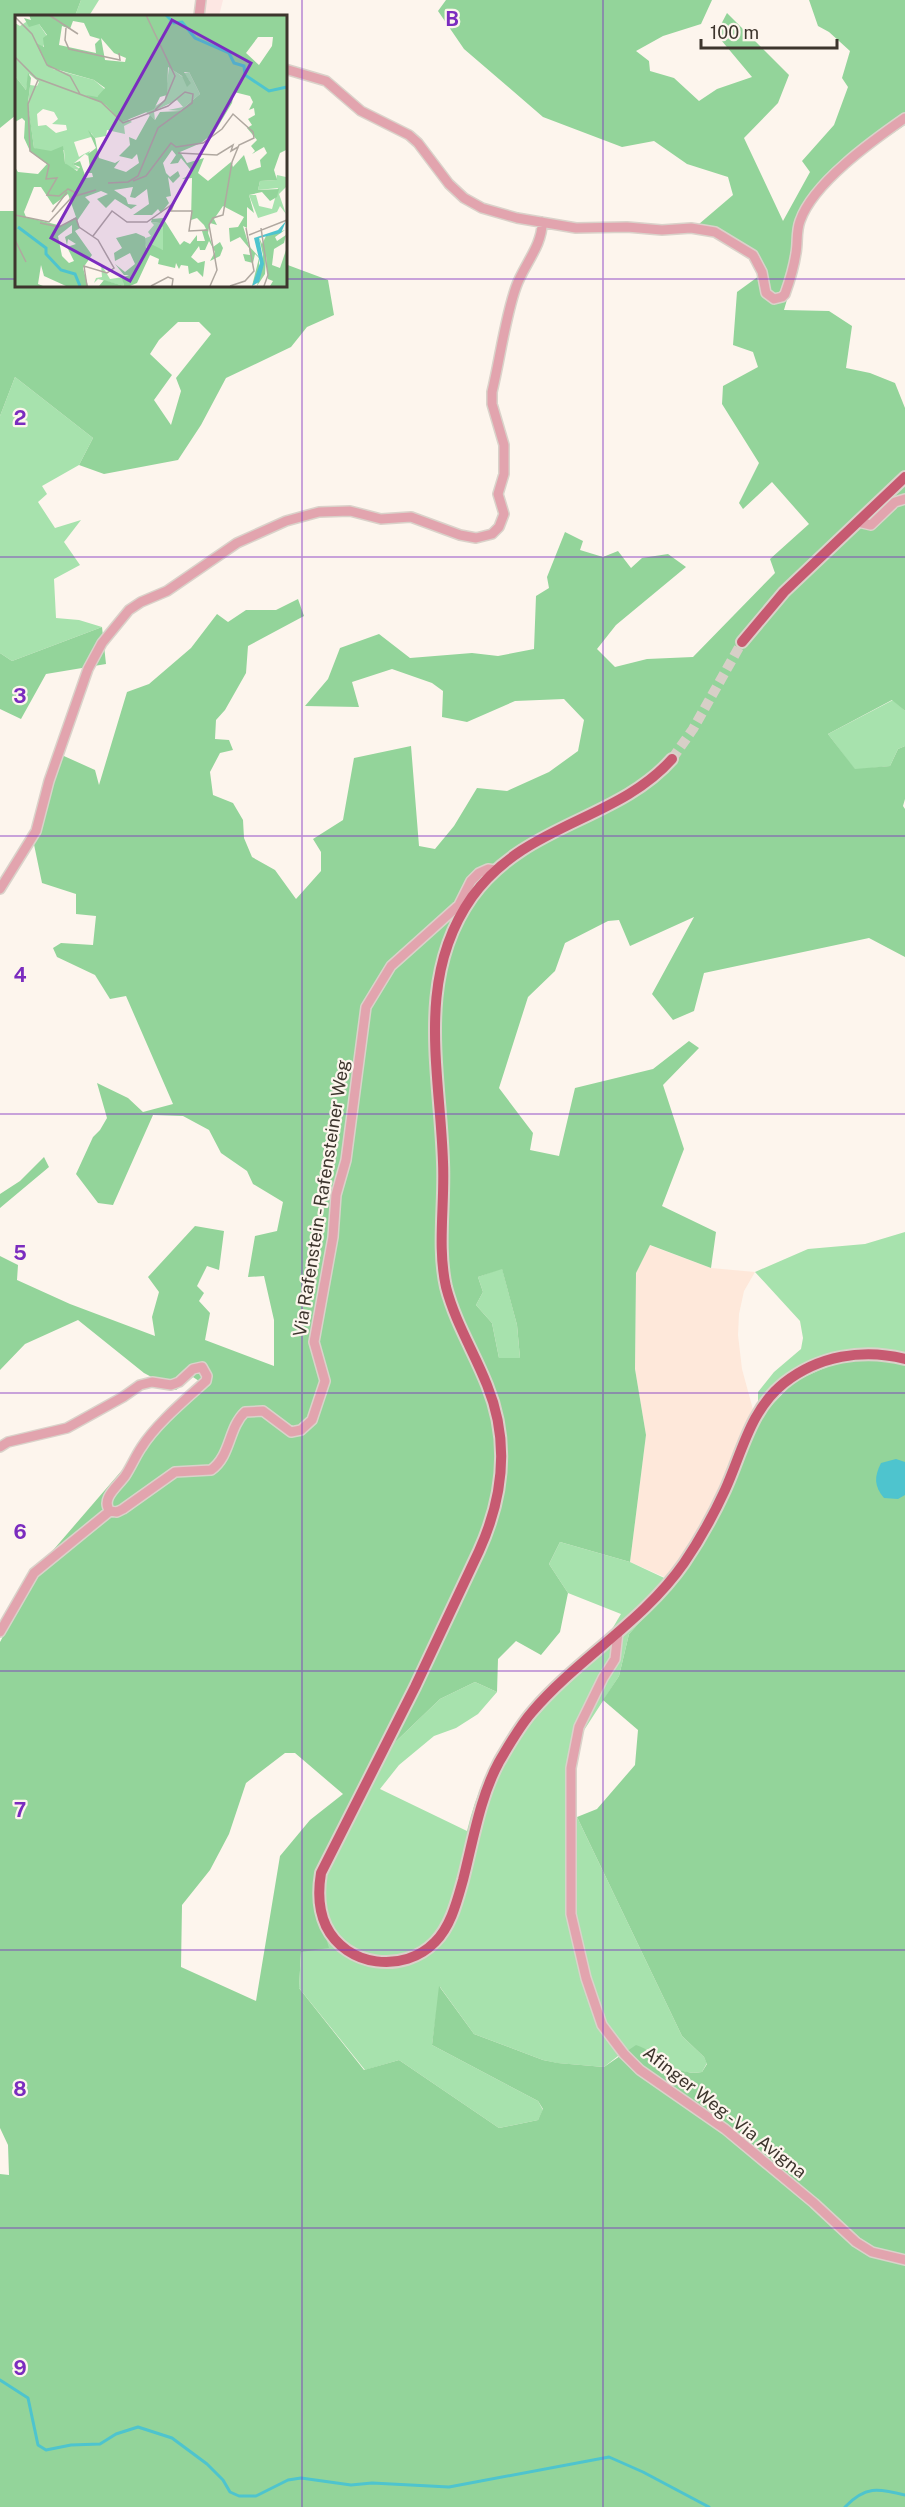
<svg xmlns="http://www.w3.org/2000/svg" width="905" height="2507" viewBox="0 0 905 2507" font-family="'Public Sans',sans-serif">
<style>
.industrial{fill:#fee8da}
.education{fill:#fde7e3}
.green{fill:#a7e2ad}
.forest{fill:#93d49a;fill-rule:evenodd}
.water{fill:#4ec4ce}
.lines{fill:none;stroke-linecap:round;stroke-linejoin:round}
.stream{stroke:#4ec4ce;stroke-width:3}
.major-tunnel{stroke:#d7cfc7;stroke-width:10;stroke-dasharray:10 5;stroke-linecap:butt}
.minor-casing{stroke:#dad2ca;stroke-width:12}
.major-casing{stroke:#dad2ca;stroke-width:14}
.minor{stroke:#e2a4ae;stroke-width:9}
.major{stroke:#c75a71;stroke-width:10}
.grid{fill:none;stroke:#7b2cbf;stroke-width:1.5;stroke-opacity:0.55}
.labels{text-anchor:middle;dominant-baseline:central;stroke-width:4.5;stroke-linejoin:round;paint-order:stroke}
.street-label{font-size:18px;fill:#3d352d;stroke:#fdf5ed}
.inset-river{fill:none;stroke:#4ec4ce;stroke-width:3}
.inset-road{fill:none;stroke:#b0a8a0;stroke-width:1.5}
.view{fill:#7b2cbf;fill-opacity:0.15;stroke:#7b2cbf;stroke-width:3}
.inset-edge{fill:none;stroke:#3d352d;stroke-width:3}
.grid-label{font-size:20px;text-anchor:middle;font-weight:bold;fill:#7b2cbf;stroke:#fdf5ed;stroke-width:4.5;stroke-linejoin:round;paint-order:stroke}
</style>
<rect width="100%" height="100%" fill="#fdf5ed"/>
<path class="industrial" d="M649,1245l62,23 44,4 -11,19 -5,23 -1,21 4,34 13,48 -30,72 -54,91 -41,-18 16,-127 -11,-66 1,-96z"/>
<path class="education" d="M204,0h19l-4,16h-17z"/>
<path class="green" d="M81,0h18l-10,16h-14z
M15,377l78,61 -14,27 -37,21 5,8 -9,8 17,26 26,-8 -17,22 16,23 -26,14 2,39 23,2 23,7 -90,34 -12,-8v-237z
M893,700l12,11v35l-7,3 -8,17 -35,4 -27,-36z
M905,1232v130l-60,-3 -50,22 -37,30v-19l16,-20 27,-23 2,-11 -3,-17 -45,-49 53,-23 57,-5z
M502,1268l15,57 3,33h-21l-7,-35 -16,-18 7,-13 -5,-15z
M560,1542l70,20 45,21 -46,51 -10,42 -40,62 -5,28 3,51 105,219 22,21 3,6 -5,9c-22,4 -37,-9 -53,-23l-31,7 -14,11 -47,-4 -14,-3 -69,-26 -34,-47 -8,58 106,56 5,9 -5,10 -39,8 -100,-68 -34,10 -66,-82 2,-37 26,-77 62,-126 51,-49 35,-17 22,10 -19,22 -22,14 -22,8 -35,29 -19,24 87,42c13,-55 39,-102 81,-141 18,-18 42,-33 58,-53 6,-7 10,-15 15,-23l-53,-21 -19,-29z"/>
<path class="forest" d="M0,0h81l-6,16h-59v99l-16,13z
M446,0h266l-11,24 -38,12 -27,15 13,10 1,10 24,7 25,23 18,-12 35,-12 -36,-43 11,-21 62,62 -11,28 -34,35 39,83 27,-49 -8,-11 32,-36 14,-38 -6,-9 8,-27 -21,-19 -11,-6 -9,-26h96v125l-45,31 -40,37 -17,31 -2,27 -17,59 45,1 23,15 -6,42 24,5 25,10 10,25v303l-13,-11 -64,34 27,35 35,-3 8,-17 7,-3v53l-2,7 2,3v148l-36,-19 -165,35 -10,38 -21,9 -21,-26 42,-77 -64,29 -11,-26 -11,1 -43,22 -10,28 -27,26 -29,91 34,45 -3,17 29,6 16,-68 78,-19 36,-28 10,7 -36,37 21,64 -22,57 54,26 -5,36 -61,-23 -14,28 -1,96 11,66 -16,127 -70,-20 -11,22 19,29 -8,39 -19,23 -25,-14 -18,18 -1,33 -22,-10 -35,17 -51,49 -62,126 -10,34 12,40 -28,4 -2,36 65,82 35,-10 100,68 39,-8 5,-11 -5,-8 -106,-56 7,-59 35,48 69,26 15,3 46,4 32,-22c24,8 38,32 66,27l5,-8 -3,-7 -22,-21 -105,-219 20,-8 38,-44 3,-35 -35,-30 16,-24 10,-42 46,-51 21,-28 19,-35 34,-81 12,-23 34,-35 50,-22 60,3v1145h-905v-333l9,1 -1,-30 -8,-17v-486l42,-79 157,-182 -6,-4 -17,13 -32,-17 -66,-53 -53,24 -25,26v-114l18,9 -1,15 53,24 85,32 -3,-19 7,-25 -11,-15 47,-51 29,5 -5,39 -12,-4 -10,20 7,7 -5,8 11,12 -5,27 69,26v-46l-10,-44 -16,1 7,-41 22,-5 6,-29 -30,-18 -6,-13 -26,-18 -12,-23 -26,-14 -30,-1 -40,90 -15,-2 -22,-29 17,-37 7,-7 7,-12 -10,-35 31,15 15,14 30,-8 -47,-108 -16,3 -15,-24 -38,-18 -4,-9 8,-5 32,2 3,-29 -20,-2v-20l-34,-11 -11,-53 24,-78 40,18 4,15 28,-93 22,-8 42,-36 26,-34 11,8 18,-12h30l22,-11 6,17 -56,30 -2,27 -21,37 -9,10 -1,19 14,1 4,10 -13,3 -10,19 3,23 20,8 10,17 1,18 8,19 23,13 21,29 25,-28v-19l-8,-13 30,-19 11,-62 57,-12 8,100 16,3 19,-23 23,-38 30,3 42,-19 29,-21 6,-31 -20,-21 -49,2 -48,21 -25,-5 1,-26 -11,-8 -40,-14 -40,13 7,25 -54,-1 23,-27 12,-31 39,-14 31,24 62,-5 26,3 36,-7 2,-53 13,-8 -2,-11 18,-45 18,9 -3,9 23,7 15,-6 13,17 11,-10 26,-4 18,13 -70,58 -19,24 18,18 32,-8 46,-2 82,-84 -5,-14 39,-35 -37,-42 -29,27 -4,-6 20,-40 -37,-59 1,-18 35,-19 -5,-15 -20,-7 4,-53 22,-16 -13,-22 -47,-30 34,-29 -5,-18 -41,-13 -33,-23 -32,6 -79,-30 -79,-68 -26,-38zM502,1269l15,56 3,33h-21l-7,-35 -16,-18 7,-13 -5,-15zM285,1753h10l48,41 -33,26 -30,36 -24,145 -75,-34 1,-62 28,-35 19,-36 17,-51z
M0,211h16v74h269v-21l43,16 6,35 -27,12 -16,20 -65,31 -25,47 -23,35 -74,14 -25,-9 14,-27 -78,-61 -15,39zM178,322h21l12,12 -35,44 5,13 -10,34 -17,-25 18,-25 -22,-21 9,-14z
M102,627l4,37 -60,10 -25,45 -21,-10v-56l12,8z
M44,1157l5,10 -49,41v-14l20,-13z"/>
<path class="water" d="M896,1459l9,3v33l-7,4 -14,-1c-10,-12 -10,-21 -3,-35z"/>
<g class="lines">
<path class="stream" d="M0,2380l28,18 10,47 8,5 25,-5 29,-1 16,-10 22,-7 34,11 35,26 16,16 7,12 9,4h17l32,-16 13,-2 50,7 21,-2 77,4 160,-30 34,15 66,35
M845,2507c20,-21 33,-19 60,-12"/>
<path class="major-tunnel" d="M672,759l21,-30 49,-87"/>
<g class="minor-casing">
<path id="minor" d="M199,16l2,-16
M285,69l41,12 35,30 48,24 9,8 31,41 15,14 18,10 35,10 59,10 51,-1 35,3 29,-2 24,4 38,23 9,17 4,21 8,6 8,-2 3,-3c5,-14 9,-27 11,-41 2,-11 0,-21 4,-32 13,-38 72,-80 105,-103
M858,522l13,3 24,-23 10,-3
M0,889l36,-58 13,-50 39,-112 14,-26 27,-33 12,-8 26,-11 70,-48 49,-22 33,-9 31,-1 31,8 30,-2 49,18 16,3 16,-4 7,-7 5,-13 -6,-20 6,-20v-29l-12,-41v-12c8,-33 13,-74 24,-105 7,-21 27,-42 26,-65
M0,1447l8,-5 59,-14 56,-31 17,-12 12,-3 19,3 8,-3 14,-13 9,-2 5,9 -1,5c-21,19 -50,43 -65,67 -6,9 -10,19 -16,28 -7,10 -25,23 -15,35
M110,1511l7,1 6,-3 52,-37 36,-2c20,-14 17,-42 34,-58l18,-1 28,21 10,-2 11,-10 13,-39 -11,-39 19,-105 3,-42 10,-35 20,-153 25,-41 68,-61 12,-24 8,-8 9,-4 8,1
M0,1632l34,-59 76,-62
M618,1632l-3,27 -12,19 -24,49 -8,41v146l15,64 16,47 22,29 16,16 85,59 89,74 42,39 16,10 33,8"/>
</g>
<g class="major-casing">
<path id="major" d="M742,642l42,-50 121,-115
M672,759c-55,62 -147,64 -200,138 -57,81 -32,174 -29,265 2,42 -6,84 3,125 9,35 28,65 41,98 23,56 16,113 -8,166l-64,136 -94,186c-3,18 -3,36 5,53 20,41 78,48 109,16 16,-16 22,-41 28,-62 10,-39 17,-83 36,-118 10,-17 20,-35 33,-50 46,-54 111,-90 152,-149 15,-22 29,-47 41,-73 17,-37 25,-80 59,-107 34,-27 79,-35 121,-24"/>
</g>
<use href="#minor" class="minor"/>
<use href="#major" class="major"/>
</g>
<path class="grid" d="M302,0v2507M603,0v2507M0,279h16M285,279h620M0,557h905M0,836h905M0,1114h905M0,1393h905M0,1671h905M0,1950h905M0,2228h905"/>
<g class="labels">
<g class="street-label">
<text transform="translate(321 1198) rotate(-81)">Via Rafenstein - Rafensteiner Weg</text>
<text transform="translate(725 2112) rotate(38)">Afinger Weg - Via Avigna</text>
</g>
</g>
<g transform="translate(15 15)">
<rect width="272" height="272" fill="#fdf5ed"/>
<path d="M11,7l13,2 8,12 -4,11 10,22 41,11 13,11 -10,6 35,25 -8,4 1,8 -18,-4 -1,6 -11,2 -4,-5v4l-17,5 5,15 5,-3 6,-3 -2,5 -3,-2 -12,10 8,6 -10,-1 -6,-6 -1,-13 -22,2 -8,-4 -6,-43 2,-20 7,1 2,-4 -10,-8 -3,16 -11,-14v-53l5,3zM28,94l11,3 4,7 -6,5 14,1 1,5 -11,3 -10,-8 -8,1 -1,-12zM154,52l22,16 -7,-10 5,-1 11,22 -20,17 -12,-1 15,-3 -6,-7 -23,11 1,9 -9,-8 19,-12zM262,160l9,2v10l-7,7 7,20 -6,-8 -3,6 -19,6 -9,-23h7l3,11 13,3 6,-21 -20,2 2,-9 16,-1zM136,207l9,1 3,5v22l-16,-2 -4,-9 8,-3 -3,-4 6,-7zM86,249l9,15 20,-3 -7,5 1,5 -26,-7 -4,4 2,-5 6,-1z" fill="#a7e2ad" fill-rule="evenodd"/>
<path d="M14,0h257v135l-6,3 -6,17 3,10 -17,1 -2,9 21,-1 -2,8 -7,4 -8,-9 -13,3 5,18 -7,-6v21l-4,-2 6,20 10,11v15l-7,14 7,-28 -4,-4 -2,9 -8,-2 -2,-7 7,1 -1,-7 -9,-11 -10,5 -1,-14 9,-1 6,-10 -21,-11 -9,13 3,6 -7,-2 -2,10 5,14 7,-5 3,6 -3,8 -10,5 5,-9 -6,-11 -4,9h-5l-1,-4 -8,11 7,6 7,-2 -2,16 -6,-6 -8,3 -1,-8 -7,-1 -2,4 -3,-6 -1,5 -17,-4 1,-5 -9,-4 -13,28 -7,3h-31l5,-6 20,6 -2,-8 7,-3h-5l-9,-11 10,8 10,-8 -5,-11 -15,8 -1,-8 8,-5 -6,-10 20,-5 9,4 1,11 5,-4 12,6v-22l-3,-5 -9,-1 1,-3 11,-1 17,27 4,-4 6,3 7,-9v6h8l-3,-10 4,-2 -2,-4 -7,-7 -6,2 1,-42 -10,1 9,-5 -1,-5 -9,-11 -3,5 -8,1 6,-9 -4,-5 -9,13 3,10 4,4 8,-6 2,5 -7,7 -5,-6 3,19 -5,1 3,6 -8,10 -3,-4 -6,6h-19l16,-11 -2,-15 -12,9 -5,-1 3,-10 -19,3 12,8 2,6 9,1 -6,4 -16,-10 -9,9 -9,-9 11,-5 -7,-3 -16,6 5,5 -13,19 3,7 -5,3 17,24 -9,13 5,18h-22l-22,-10 -3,-11 -3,19 5,2h-28v-119l3,5 20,2 9,-10 -17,-13 -6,-13 1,-17 -3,-3 -7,4v-46l11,14 2,-17 3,5 -3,25 6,45 17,3 12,-5 2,17 12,8 3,-4 -8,-3 8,-3 6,17 7,-1 -1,-4h-7l5,-5 -2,-14 8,-6 -8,-18 7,8 4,20 16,5 5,-3 -6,8 12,4 13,-9 -2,-9 -5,5 -13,-3 11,-11 -1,-8 7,3 14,-25 5,5 5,-8 20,-1 20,-17 -11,-22h-5l7,11 -4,4 -5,-11 -14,-9 -1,28 -7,2 -6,12 -32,13 -16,-17 -20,-10 11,2 8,-9 -11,-8 -46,-13 -12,-24 8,4 -1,-9 4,-3 -8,-11 -10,3 -5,-9 7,2zM58,6l11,2 6,13 10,3 -5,5 1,9 -37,-8 3,-19 8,3zM243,22h15l-1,9 -13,19 -13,-12zM86,23l13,15 12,5 -1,4 -20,-2zM219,77l16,4 3,6 -4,8 5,-2 1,7 -7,4 4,6 -5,3 10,12 -6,6 4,5 -3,3 12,-7 3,6 -7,7 1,7 -12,4 -5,-16 -11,12 -2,-5 -23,19 -10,-8 6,-15 -17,5 -7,-11 21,-9 13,-10 18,-30zM19,172h7l12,18 15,-11 8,23 -14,9 -36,-9 -2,-5zM57,210v8l-7,4 2,8 1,-6 8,5 -9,3 7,14 -5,2 -7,-7 -4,-20zM270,215l-10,7 2,4 9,-6 -2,8 -10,6 -2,16 8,3 6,-18v36h-16l3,-5 -5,-2 -2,-23 -1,18 -8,12 6,-31 -4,-18 3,7 4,-8z" fill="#93d49a" fill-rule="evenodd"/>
<path d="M271,206l-5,12 -22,5 5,26 -5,18 -7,4 8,-23 -6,-25 24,-8z" fill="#4ec4ce"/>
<path class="inset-river" d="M151,0l8,8 8,-1 13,16 34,15 5,10 10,3 1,9 24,16 18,-4M3,212l28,21v6l15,16 14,4 5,12"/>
<path class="inset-road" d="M34,0l29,19M131,0l29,61 -10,24 -10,10M0,2l17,17 15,31 23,11 10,18M51,13l-1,12 4,9 51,11 -1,-7M0,42l21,21 65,24 22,21 45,-17 17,-14 8,2 -1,9 -34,25 -20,48 -10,6 -20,1M23,65l-10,24 2,47 19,14 -3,14 11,-1 -10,17 12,1 9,-7 10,5M163,138l39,2 16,-10 -2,6 7,-4M118,166l13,-5 25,-33 5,4 27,-4 19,-14 11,-15 20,18 1,6 -15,7 -7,17 -9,53 -10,3 -4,7 8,45 -7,16M37,197l15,-20M0,200l34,7 23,-25 24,-7M61,203l3,9 19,13 16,28 -7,5 -23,-7 3,20M25,208l19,4 17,-9M246,213l7,47 -4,11M234,220l38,-15M78,221l19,-25 15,11h20l27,-19 -3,8h21l-3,20 19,-1M0,225l11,22M136,271l17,-9 5,2 -1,7M215,271l15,-5 9,-10 -8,-43"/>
<path class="view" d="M157,5l79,43 -121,218 -79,-43z"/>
<rect width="272" height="272" class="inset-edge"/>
</g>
<g class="grid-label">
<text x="452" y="26">B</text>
<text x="20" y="425">2</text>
<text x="20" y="703">3</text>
<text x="20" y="982">4</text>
<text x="20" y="1260">5</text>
<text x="20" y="1539">6</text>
<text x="20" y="1817">7</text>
<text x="20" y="2096">8</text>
<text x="20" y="2375">9</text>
</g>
<path d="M701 39v9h136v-9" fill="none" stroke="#3d352d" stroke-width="3"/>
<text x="710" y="39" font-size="18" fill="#3d352d" stroke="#fdf5ed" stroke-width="4.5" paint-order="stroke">100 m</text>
</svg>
